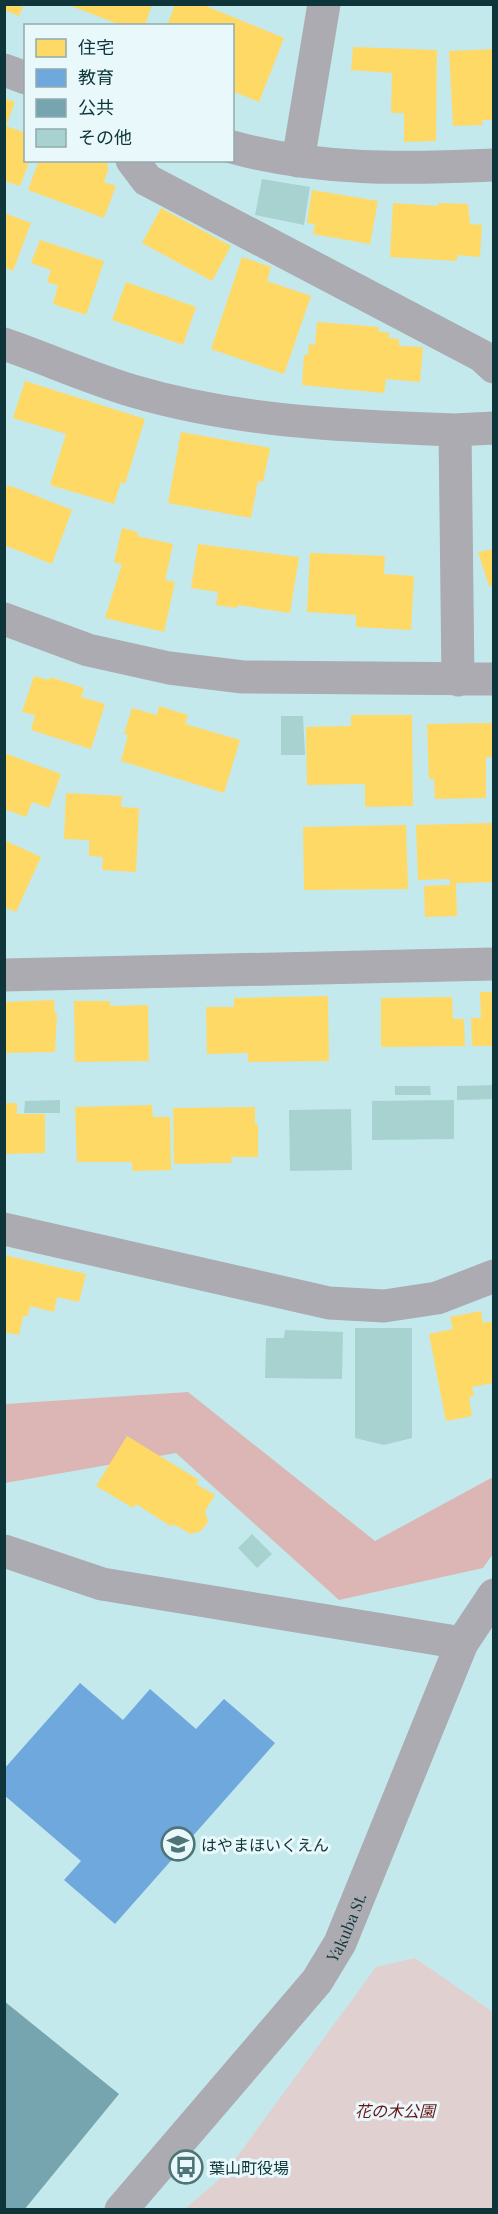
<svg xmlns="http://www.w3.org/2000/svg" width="498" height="2214" viewBox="0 0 498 2214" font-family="'Playfair Display','Noto Sans JP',serif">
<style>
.green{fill:#e0d1d0}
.forest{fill:#dcb6b4}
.homes{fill:#ffd966}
.schools{fill:#6fa8dc}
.public{fill:#76a5af}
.building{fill:#a7d2d0}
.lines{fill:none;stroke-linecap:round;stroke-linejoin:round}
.minor{stroke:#ababb1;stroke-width:33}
.tertiary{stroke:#ababb1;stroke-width:33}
.labels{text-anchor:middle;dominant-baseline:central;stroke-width:6;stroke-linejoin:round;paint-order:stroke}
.poi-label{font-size:16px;fill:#0e3539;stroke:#e9f9fb;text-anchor:start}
.street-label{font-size:16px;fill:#0e3539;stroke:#e9f9fb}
.park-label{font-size:16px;font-style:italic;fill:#6b1417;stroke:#e9f9fb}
</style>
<rect width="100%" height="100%" fill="#c4e9ec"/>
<path class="green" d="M415,1958l78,54v197h-308l37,-32 154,-210z"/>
<path class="forest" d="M188,1392l187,149 118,-64v77l-10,14 -144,32 -163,-147 -171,30v-79z"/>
<path class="homes" d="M4,4h20l-5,12 -15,-6z
M66,4h86l-7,22h-22z
M175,4h26l83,34 -25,64 -27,-11v-65h-65z
M353,47l84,3 -1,91 -32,1v-29h-13l1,-40 -41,-3z
M494,49v71h-12l1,5 -30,1 -4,-75z
M4,98l11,4 -9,24 20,7v27h4l-10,26 -16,-5z
M39,160h68l1,10 -4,12 12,4 -12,32 -76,-28z
M312,190l66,11 -8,43 -57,-10 2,-10 -8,-1z
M393,203l45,3v-3l30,1 2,20 12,1 -2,32 -23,-2v6l-67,-4z
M161,208l70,38 -19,35 -70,-38z
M4,213l27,10 -18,48 -9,-4z
M40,240l64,21 -18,54 -33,-11 5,-19 -11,-3 4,-12 -20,-7z
M242,257l29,10 -4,14 44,15 -27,78 -73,-25z
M126,282l70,25 -13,38 -71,-25z
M317,322l62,5 -1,4 11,2v5l10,1v7l24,1 -3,35 -34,-3 -2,14 -82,-8 2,-30h4l1,-11 6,1z
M25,381l120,38 -20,65 -4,-2 -7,22 -64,-19 16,-51 -53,-16z
M181,432l89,16 -7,34 -5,-1 -7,37 -83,-15z
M8,485l64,25 -20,54 -48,-19v-53z
M122,528l16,4 -1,4 36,8 -8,36 10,2 -11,50 -59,-14 17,-54 -8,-2z
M198,544l101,13 -9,56 -52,-8 -1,3 -21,-3 2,-13 -27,-4z
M494,549v36l-5,1 -11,-34z
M310,553l75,3 -1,18 30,2 -3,54 -55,-3v-12l-49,-3z
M34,676l15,4 1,-3 34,11 -3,9 24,7 -14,45 -60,-19 4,-15 -13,-3z
M159,706l29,9 -3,9 55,16 -16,53 -103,-32 7,-26 -4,-1 8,-26 25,7z
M351,715h61l1,91 -48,1v-23l-58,1 -1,-58 45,-1z
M494,723v34h-8v41l-51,1 -1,-20h-5l-2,-55z
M4,753l57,21 -12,34 -17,-6 -6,15 -22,-8z
M66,793l56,3 -1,11 18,1 -3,64 -34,-2 1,-13 -14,-1v-16l-25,-1z
M494,823v59l-38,1 1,33 -32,1 -1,-31 26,-1v-6l-32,1 -2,-55z
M406,825l2,64 -104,1 -1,-63z
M4,840l37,17 -25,55 -12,-5z
M480,992h14l-2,54h-20l-1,-28h10z
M328,996l1,65 -81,1v-9l-41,1 -1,-47h28v-9z
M452,997l1,22h11l1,27 -84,1v-49z
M54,1000l1,14 2,-1 -2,39 -51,1v-51z
M74,1001h36v5l38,-1 1,56 -74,1z
M4,1103h13v11h28v39l-41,1z
M152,1105l1,12h17l1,53 -39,1v-9h-55l-2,-55z
M255,1107v17h3v33h-27l1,6 -58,1 -1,-56z
M4,1255l82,19 -7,28 -22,-5 -3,15 -24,-6 -2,10h-5l-4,19 -15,-3z
M481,1311l2,12 11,-2v62l-22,4 2,9 -5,1 3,19 -26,5 -17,-87 24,-5 -3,-12z
M127,1436l72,44 -3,4 19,11 -10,16 3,11 -7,9 -10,3 -18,-10 -1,3 -36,-23 -3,4 -37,-22z"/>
<path class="schools" d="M80,1683l43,37 27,-31 46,40 28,-30 51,44 -160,181 -51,-44 17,-19 -77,-66v-26z"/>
<path class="public" d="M4,2001l115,93 -95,116h-20z"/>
<path class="building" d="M262,179l48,8 -6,38 -49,-10z
M281,716h22l2,39h-24z
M494,1085v14l-37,1v-14z
M395,1086h35l1,9h-36z
M60,1100v13h-36l1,-12z
M454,1100v39l-82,1v-39z
M351,1109l1,61 -62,1 -1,-61z
M355,1328h57v110l-28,7 -29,-7z
M285,1330l58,2 -1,47 -77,-1 1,-40h18z
M252,1534l20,20 -15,14 -19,-20z"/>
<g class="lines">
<path class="minor" d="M4,70l22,8
M232,147c86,24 174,22 262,18
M132,160l15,20 335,176 12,11
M298,161l26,-157
M4,344c43,15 86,34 129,47 105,31 213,35 322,39l3,250
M455,430l39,-2
M4,619l84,31 81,18 74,9 251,2
M4,975l490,-11
M4,1229l325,74 55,3 53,-8 57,-22
M4,1551l98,33 360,59"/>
<path class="tertiary" id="s1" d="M121,2210l196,-229 23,-38 122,-300 32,-48"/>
</g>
<defs>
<g id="school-ring" transform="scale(1.725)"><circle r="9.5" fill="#e9f9fb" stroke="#4e7478" stroke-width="1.5"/><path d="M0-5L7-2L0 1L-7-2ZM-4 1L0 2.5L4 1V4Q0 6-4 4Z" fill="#4e7478"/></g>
<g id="bus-ring" transform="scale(1.725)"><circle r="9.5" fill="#e9f9fb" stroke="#4e7478" stroke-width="1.5"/><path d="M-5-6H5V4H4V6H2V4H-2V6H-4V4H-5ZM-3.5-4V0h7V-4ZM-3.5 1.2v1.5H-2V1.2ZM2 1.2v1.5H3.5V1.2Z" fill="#4e7478"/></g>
</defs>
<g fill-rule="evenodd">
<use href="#school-ring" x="178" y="1844"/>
<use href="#bus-ring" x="186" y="2167"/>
</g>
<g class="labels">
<g class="poi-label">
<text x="201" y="1844">はやまほいくえん</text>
<text x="209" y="2167">葉山町役場</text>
</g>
<g class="street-label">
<text stroke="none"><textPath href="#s1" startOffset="363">Yakuba St.</textPath></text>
</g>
<g class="park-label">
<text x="395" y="2110">花の木公園</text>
</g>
</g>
<rect width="498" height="2214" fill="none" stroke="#0e3539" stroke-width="12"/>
<rect x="24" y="24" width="210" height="138" fill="#e9f9fb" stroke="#91abad" stroke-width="1.5"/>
<rect x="36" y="39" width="30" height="18" fill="#ffd966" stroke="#91abad" stroke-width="1.5"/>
<text x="78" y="54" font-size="18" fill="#0e3539">住宅</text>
<rect x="36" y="69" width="30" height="18" fill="#6fa8dc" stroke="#91abad" stroke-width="1.5"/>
<text x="78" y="84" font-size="18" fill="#0e3539">教育</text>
<rect x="36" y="99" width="30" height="18" fill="#76a5af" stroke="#91abad" stroke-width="1.5"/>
<text x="78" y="114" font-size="18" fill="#0e3539">公共</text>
<rect x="36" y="129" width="30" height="18" fill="#a7d2d0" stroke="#91abad" stroke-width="1.5"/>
<text x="78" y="144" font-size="18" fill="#0e3539">その他</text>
</svg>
